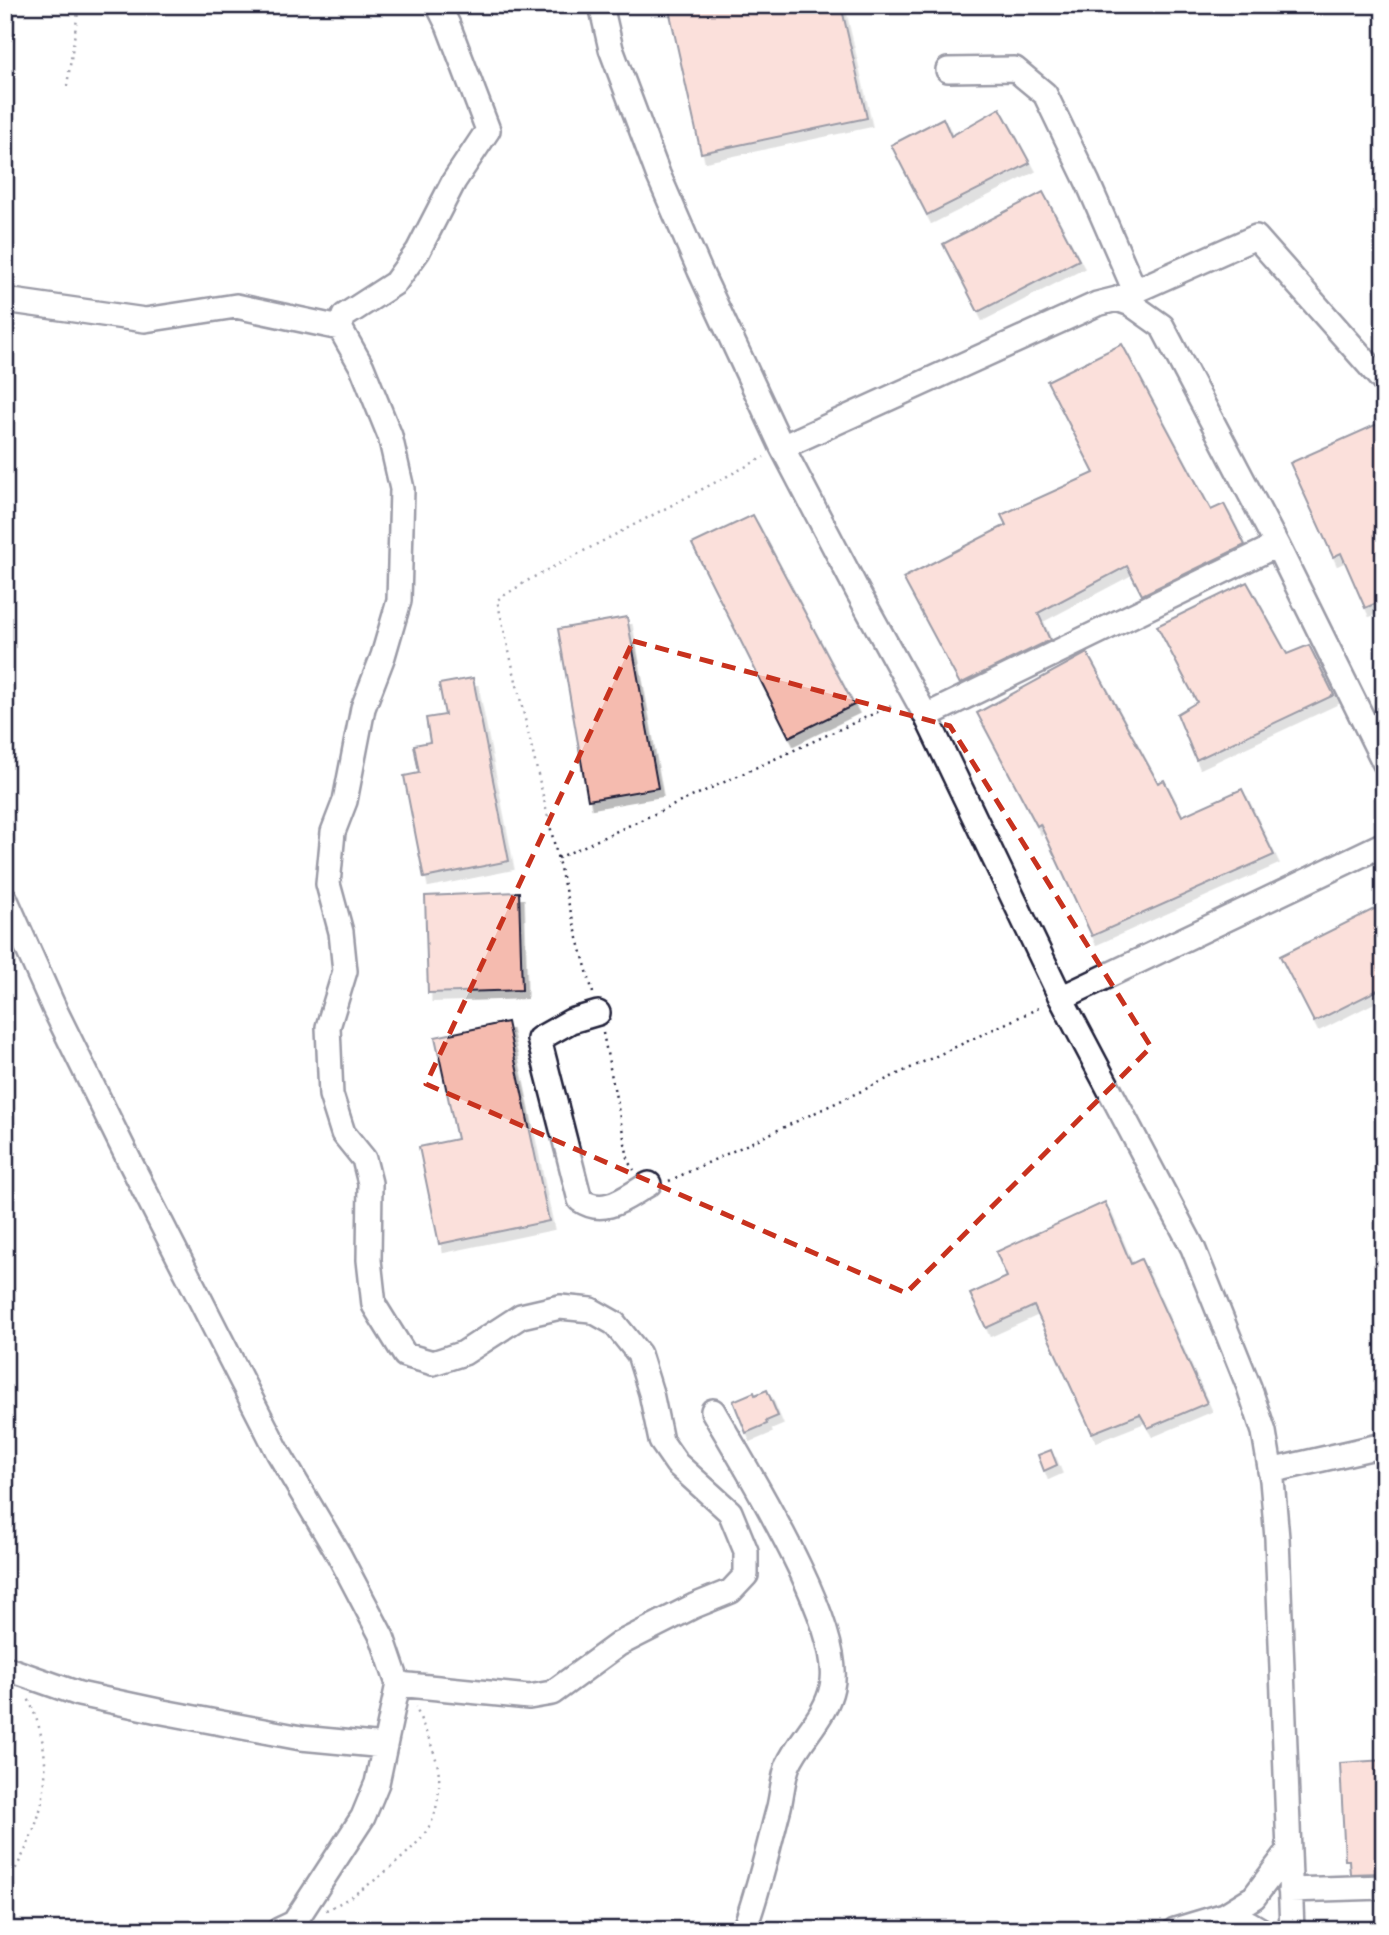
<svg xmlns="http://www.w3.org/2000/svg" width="1389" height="1935" viewBox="0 0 1389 1935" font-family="'Indie Flower',sans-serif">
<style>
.building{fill:#f5bbaf;stroke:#22223b;stroke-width:2;filter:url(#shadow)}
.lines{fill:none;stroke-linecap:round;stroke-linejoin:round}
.minor-casing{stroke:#22223b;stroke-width:28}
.path{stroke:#22223b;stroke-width:2.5;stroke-dasharray:2 5;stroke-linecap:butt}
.minor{stroke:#fff;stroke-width:23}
.marked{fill:none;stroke:#c8321e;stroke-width:5;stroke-dasharray:14 9;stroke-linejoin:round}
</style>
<defs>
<filter id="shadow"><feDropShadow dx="4.5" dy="8" stdDeviation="0" flood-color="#0004"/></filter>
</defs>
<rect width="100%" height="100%" fill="#fff"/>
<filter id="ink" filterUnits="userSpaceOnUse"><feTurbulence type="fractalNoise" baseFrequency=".0143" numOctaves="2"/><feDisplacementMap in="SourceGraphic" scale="14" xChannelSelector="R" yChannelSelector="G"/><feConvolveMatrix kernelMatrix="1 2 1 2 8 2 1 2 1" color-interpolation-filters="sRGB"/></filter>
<g filter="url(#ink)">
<path class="building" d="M668,5h173l26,113 -166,35z
M1000,108l30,55 -103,52 -36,-70 52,-27 8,18z
M1043,192l36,68 -101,52 -35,-68z
M1122,344l89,166 13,-6 21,41 -103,50 -15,-29 -89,47 12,27 -90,44 -57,-106 103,-53 -5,-10 93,-42 -47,-92z
M1384,421v179l-19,8 -24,-55 -8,4 -43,-94z
M753,515l101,190 -65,32 -97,-193z
M1247,582l40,72 22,-9 25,50 -138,65 -19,-46 20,-12 -40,-76z
M627,617l31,171 -70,12 -30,-171z
M1087,653l71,130 6,-3 18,36 60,-27 32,66 -182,81 -52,-112 -3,2 -60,-113z
M473,678l36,183 -85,17 -20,-102 15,-3 -5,-28 16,-3 -4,-24 19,-3 -6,-31z
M519,892l3,98 -94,3 -3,-97z
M1384,904v83l-70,35 -34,-66z
M507,1022l42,199 -110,23 -20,-97 38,-8 -22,-102z
M1105,1202l26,62 10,-5 66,144 -59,25 -8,-14 -48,19 -58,-127 -48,22 -16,-34 37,-17 -11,-25z
M767,1390l11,26 -12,5 1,3 -21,9 -13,-32 21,-9 1,3z
M1051,1450l6,15 -13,6 -6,-16z
M1384,1760v113l-34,1 -1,-14h-4l-5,-97z"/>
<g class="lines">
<g class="minor-casing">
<path id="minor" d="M601,5l10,44 47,125 42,97 82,176 77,147 67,122 135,282 132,250 56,139 15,45 8,48 5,58 15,392
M948,70l67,-1 30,25 43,89 47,108
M1117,299l139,-62 128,145
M5,300l140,20 91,-14 104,22
M782,447l315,-143 20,-5 14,5 31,22 115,219 107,217
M926,716l351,-171
M5,898l50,112 74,150 149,292 61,103 43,82 16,47 -21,99 -14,34 -69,106 -15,7
M1061,998l323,-154
M598,1013l-27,8 -32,18 41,161c25,17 46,-3 69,-16
M713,1411c32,56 133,216 119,276 -6,30 -32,51 -44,78 -5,13 -6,29 -9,42 -11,41 -20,83 -35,123
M1270,1471l114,-26
M5,1668l74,26 84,18 138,26 84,8
M398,1684l131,13 23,-4 67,-49 75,-38 37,-15 15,-16v-24l-16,-39 -53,-48 -16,-23 -10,-48 -12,-39 -25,-31 -23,-13 -31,-3 -39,9 -57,37 -31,10 -28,-8 -31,-50 -5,-45 1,-77 -6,-24 -21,-26 -12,-38 -3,-68 17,-56 -4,-39 -13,-48 5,-52 12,-31 18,-93 20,-52 16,-55 3,-112 -12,-53 -28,-69 -22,-39 4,-12 51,-33 23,-32 36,-70 34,-51 -40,-105 -10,-20
M1290,1890l94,-3
M1175,1930l50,-15
M1261,1930l-12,-7 -24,-8 29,-18 34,-45"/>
</g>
<path class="path" d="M67,86l12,-81
M558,858l337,-154
M593,993l-26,-95 -70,-298 35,-22 232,-121
M603,1033l26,130 5,7
M669,1181l374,-175
M5,1887c39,-64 56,-120 22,-191
M326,1910c29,-12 94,-60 106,-89 6,-14 9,-38 6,-53 -3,-19 -16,-43 -22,-61"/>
<use href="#minor" class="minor"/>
</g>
</g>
<path d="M0 0H1389V1935H0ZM633,641l317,85 201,321 -245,246 -480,-209z" fill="#fff" fill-opacity=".55" fill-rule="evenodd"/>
<path class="marked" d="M633,641l317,85 201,321 -245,246 -480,-209z"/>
<rect width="1389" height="1935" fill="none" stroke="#fff" stroke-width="28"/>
<rect x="14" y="14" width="1361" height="1907" fill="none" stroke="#22223b" stroke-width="2.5" filter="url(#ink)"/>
</svg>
